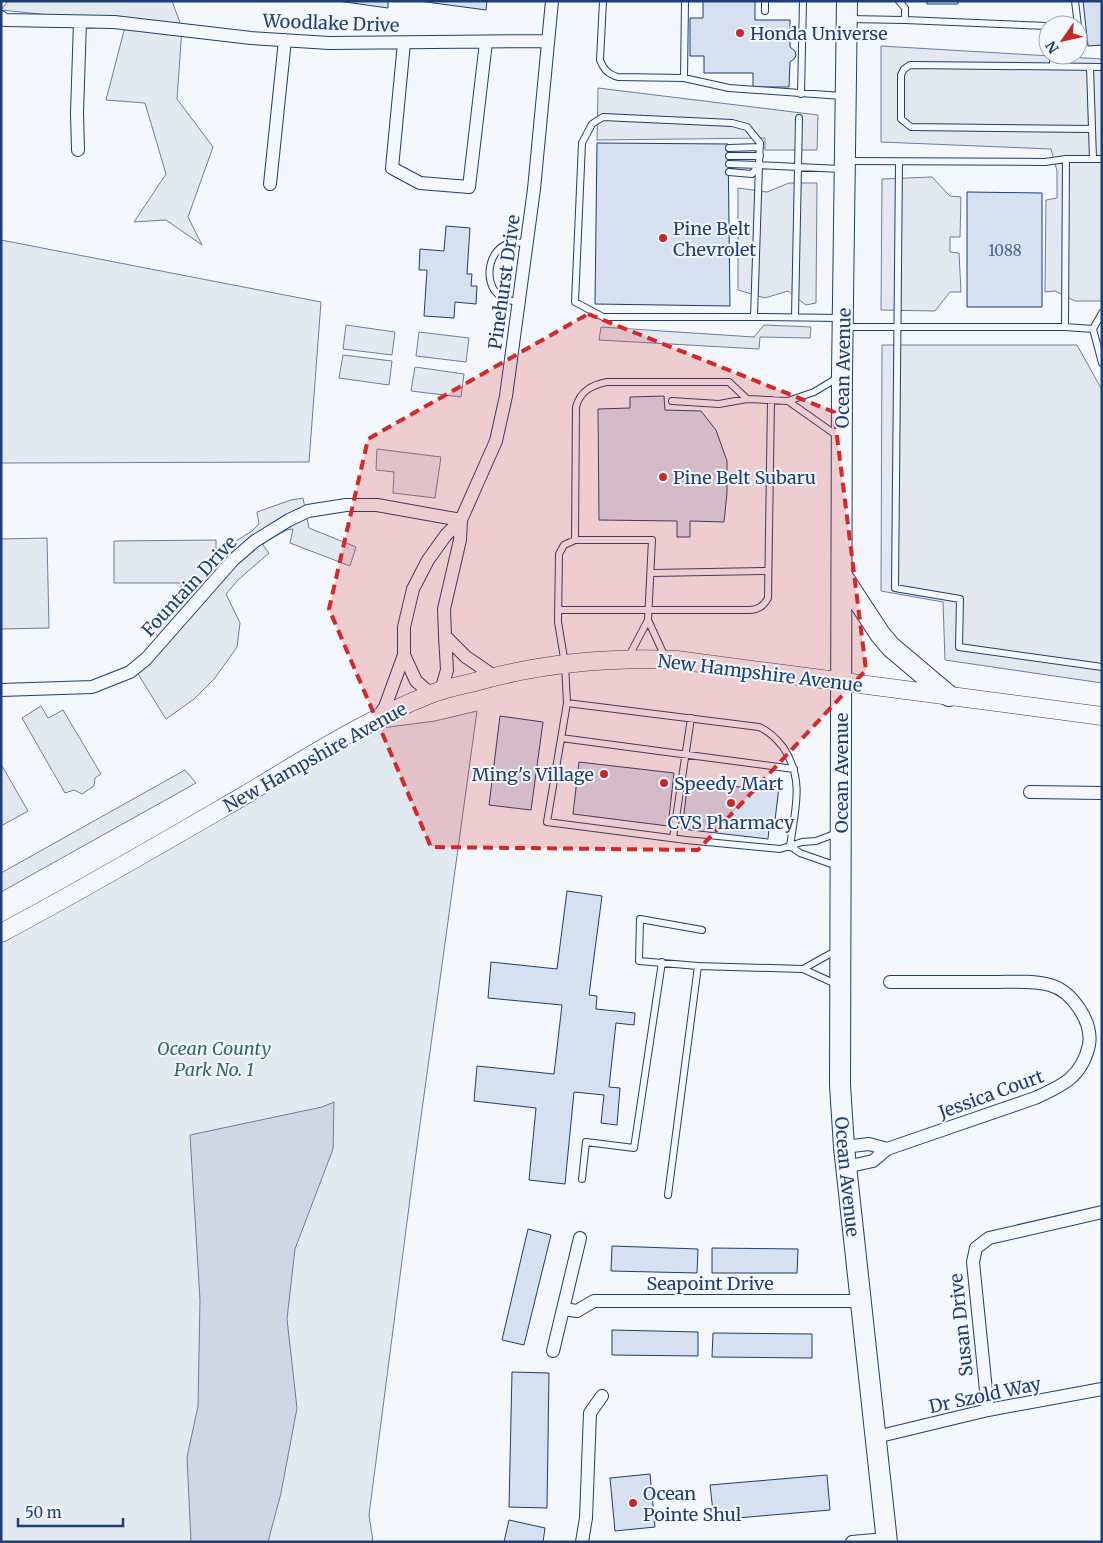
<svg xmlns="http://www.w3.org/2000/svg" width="1103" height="1543" viewBox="0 0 1103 1543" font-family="Merriweather,serif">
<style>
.green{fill:#e3e9f0;stroke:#687fa3}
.parking{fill:#e3e8f0;stroke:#687fa3}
.water{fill:#cfd7e4;stroke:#687fa3}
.building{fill:#d5e0f0;stroke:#1d3f73}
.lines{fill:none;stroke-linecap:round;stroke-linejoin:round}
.lane-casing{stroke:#1d3f73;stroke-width:8}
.street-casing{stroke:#1d3f73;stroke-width:14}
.secondary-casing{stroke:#1d3f73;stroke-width:19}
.primary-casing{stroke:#1d3f73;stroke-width:22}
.lane{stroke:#f4f7fb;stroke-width:6}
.street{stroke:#f4f7fb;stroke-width:12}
.secondary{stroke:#f4f7fb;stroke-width:18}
.primary{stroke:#f4f7fb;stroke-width:20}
.marked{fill:#d62828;fill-opacity:0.2;stroke:#d62828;stroke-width:4;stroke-dasharray:10 6;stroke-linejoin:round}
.poi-dot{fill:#c62828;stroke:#f4f7fb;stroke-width:2}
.labels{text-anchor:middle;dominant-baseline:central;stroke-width:4;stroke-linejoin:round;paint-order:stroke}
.number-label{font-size:15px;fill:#4b6792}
.street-label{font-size:18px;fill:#1d3f73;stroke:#f4f7fb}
.poi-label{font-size:18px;fill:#1d3f73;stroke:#f4f7fb;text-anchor:start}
.park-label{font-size:18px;font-style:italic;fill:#2c6c60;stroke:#f4f7fb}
</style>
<rect width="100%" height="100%" fill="#f4f7fb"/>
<path class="green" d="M8,1h164l10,27 -5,71 36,48 -25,70 14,28 -36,-25 -32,2 32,-48 -21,-71 -39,-3 20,-77 -125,-13z
M1,240l320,62 -12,160 -308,1z
M346,325l49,7 -3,23 -49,-6z
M419,332l50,6 -3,24 -50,-6z
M343,355l49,6 -3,24 -50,-7z
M415,367l49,7 -3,23 -50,-6z
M477,711l-63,457 -45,347 4,27h-372v-609l197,-111 183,-94 54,-7z
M185,770l11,13 -195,109v-19z"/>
<path class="parking" d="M881,46l221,13v242h-27l-20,-10 -10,1 1,-92 11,-2v-27l-6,-22 -170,-7z
M598,88l220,27 -1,35h-52v-12l-168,2z
M932,177l18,19 11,1 -1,40h-10v15l9,1 2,39h-11l-15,19 -54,-1 1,-131z
M789,183h28l-1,120 -10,2 -18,-14 -23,7 -27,-8v-102l29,4z
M764,325l47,2 -1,11 -50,-1 -1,12 -160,-9 2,-13 153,10z
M882,345h195l25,45v293l-157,-23 -2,-58 -62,-11z
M377,449l64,8 -6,41 -42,-5 1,-21 -18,-2z
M303,498l6,30 47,19 -6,19 -60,-23 3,-14 -6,1 -22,11 -2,4 6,8 -31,27 -12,14 14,29 -3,24 -22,31 -21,21 -28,20 -33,-53 27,-27 -7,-8 30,-48h-69v-42l102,-1v10l4,1 32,-20 7,-7 -2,-12 34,-12z
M47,538l2,90 -48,1v-90z
M41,706l7,12 15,-8 38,64 -6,4 -1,8 -12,8 -8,-4 -9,3 -43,-75z
M1,764l27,47 -27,15z"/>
<path class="water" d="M334,1102l-1,47 -38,100 -8,70 10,89 -16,85 -13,49h-77l-4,-85 11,-51 2,-106 -10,-165 132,-28z"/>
<path class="building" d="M338,1h50v7z
M419,1h68l-1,9z
M703,1h52v19h35v27l5,4 1,4 -1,3 -5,4 -1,25h-36v-14h-49v-17h-14v-38h13z
M927,1h31v3h-31z
M1083,1h19v44l-14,1z
M597,143l131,1 2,162 -135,-2z
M967,192l75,1v114h-75z
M446,226l24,2 -3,46h5l-1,12h6l-1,18 -21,-2 -1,16 -30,-2 3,-46h-8l1,-21 24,2z
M664,396l1,14 36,1 15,19 11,31v32l-3,29 -34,-1v16h-13v-16l-78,-1 -1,-111 32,-1v-11z
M500,716l43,6 -12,88 -42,-5z
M579,762l95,11 -6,53 -95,-12z
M688,781l61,7v-4l30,3 -4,33 -5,-1 -2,20 -86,-10z
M567,891l35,5 -13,99 8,1 -1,13 39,4 -1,12 -18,-2 -7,64 11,1 -3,37 -16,-2 3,-28 -30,-3 -9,92 -36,-4 7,-72 -62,-7 3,-35 77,8 8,-69 -74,-7 3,-36 66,7z
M528,1229l23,6 -27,110 -22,-5z
M612,1246l86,3 -1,24 -86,-2z
M712,1248l86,1 -1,24h-85z
M612,1330l86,2v24l-86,-1z
M713,1333l99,1v24l-100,-1z
M512,1372l37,1 -2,135 -38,-1z
M650,1474l5,53 -40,4 -5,-53z
M827,1475l3,35 -116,10 -4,-35z
M509,1520l36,8 -2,14h-39z"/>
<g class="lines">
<g class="lane-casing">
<path id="lane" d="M603,1l-3,59c4,10 8,14 18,17l66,1 45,10 113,8
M899,1l6,7v12
M1075,1l3,25
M765,11v-10
M848,19l57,1 143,6
M1053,67v-12
M1090,67l3,92
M684,78l1,-77
M801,94l2,-93
M1092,129l-181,-2 -10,-8v-44l3,-6 6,-4 192,2
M729,148l31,-1
M729,156h31
M846,161l199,1 21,-3h36
M899,162l-4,426 65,11 -1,48 143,20
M729,164l30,1
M729,172l23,2 7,-9 1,-22 -13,-16 -15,-4 -129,-6 -11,7 -10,19 -7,159 28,15h151
M518,302c-5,-1 -14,-2 -18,-6 -18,-13 -12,-49 11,-53 5,-1 11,0 16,0
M795,316l4,-198
M840,318l-86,-1 5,-152 82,4
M845,327h220l28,2 9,-16
M1065,327l1,-168
M1093,329l9,34
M672,401l47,3 28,-5
M788,401l51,36
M575,540l-11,5 -5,9 -1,68 7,42 2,39 192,24c10,4 17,11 24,20 22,32 12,63 7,99l12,-4 14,-1 21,-8
M651,573l117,-2
M558,610h191c9,0 15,-4 19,-12l3,-198
M648,620l17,37
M629,656l19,-36 4,-80h-77l1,-133c4,-16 16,-22 31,-25h122l18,17 41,2 26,-9 25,-15
M567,703l-20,119 139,18 94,9 10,-3 10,7 37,13
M561,738l233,31
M673,838l18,-120
M702,930l-62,-11 -1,42 59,5 105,3 35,16
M803,969l34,-19
M582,1179l4,-37 48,6 28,-186
M668,1195l30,-229"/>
</g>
<g class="street-casing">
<path id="street" d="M1,17l4,3 109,2 137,16 78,5 219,-2
M404,43l-12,125 28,15 49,4 17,-145
M78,150l-1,-37 3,-91
M270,184l15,-144
M494,676l-28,-19 -21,-21 -1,-27 16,-69 1,-20 35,-79 10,-45 28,-207 18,-188
M1,690l91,-3 38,-15 16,-13 87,-99 22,-19 34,-21 19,-9 38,-6h31l84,15
M441,691l6,-21 -2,-34
M431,694l-15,-13 -12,-26v-28l9,-38 15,-29 18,-25 15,-15
M378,717l7,-10 19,-52
M1030,792l72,1
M844,1147l25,-3 18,5
M846,1167l27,-6 14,-12 148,-51c27,-12 47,-21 54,-53 4,-23 -17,-54 -39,-60 -18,-5 -39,-3 -57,-3 -35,0 -69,0 -103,0
M563,1309l14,2 17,-10h266
M553,1351l27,-113
M988,1410l-15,-148 3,-14 13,-10 113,-26
M876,1437l112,-27 114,-21
M582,1542l4,-24 4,-105 12,-17
M852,1542l34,-3"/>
</g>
<g class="secondary-casing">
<path id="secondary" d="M1,933c83,-44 163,-91 244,-138 60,-36 120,-75 186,-101 13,-5 27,-8 40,-11 66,-19 137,-26 206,-23l425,56"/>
</g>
<g class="primary-casing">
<g id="primary">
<path id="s1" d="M847,1l-5,374 -2,710 4,62 43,395"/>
<path d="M842,576l38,58 11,13 58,49"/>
</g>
</g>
<use href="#lane" class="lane"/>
<use href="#street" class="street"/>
<use href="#secondary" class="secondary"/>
<use href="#primary" class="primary"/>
</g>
<path class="marked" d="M588,314l246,98 32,258 -168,180 -267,-3 -102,-238 39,-170z"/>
<g class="poi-dot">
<circle cx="740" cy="33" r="5"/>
<circle cx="663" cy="238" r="5"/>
<circle cx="663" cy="477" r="5"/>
<circle cx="604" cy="774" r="5"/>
<circle cx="664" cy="783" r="5"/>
<circle cx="731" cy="803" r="5"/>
<circle cx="633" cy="1503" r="5"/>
</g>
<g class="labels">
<g class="number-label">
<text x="1005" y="250">1088</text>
</g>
<g class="street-label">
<text transform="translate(331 23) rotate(2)">Woodlake Drive</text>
<text transform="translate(504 282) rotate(-82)">Pinehurst Drive</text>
<text transform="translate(843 368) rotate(-89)">Ocean Avenue</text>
<text transform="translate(189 586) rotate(-47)">Fountain Drive</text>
<text transform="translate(760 673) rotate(7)">New Hampshire Avenue</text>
<text transform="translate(315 757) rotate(-29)">New Hampshire Avenue</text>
<text transform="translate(841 773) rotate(-90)">Ocean Avenue</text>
<text transform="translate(991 1094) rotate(-20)">Jessica Court</text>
<text stroke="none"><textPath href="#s1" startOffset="1176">Ocean Avenue</textPath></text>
<text x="710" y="1283">Seapoint Drive</text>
<text transform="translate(961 1325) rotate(-96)">Susan Drive</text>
<text transform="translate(985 1395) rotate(-12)">Dr Szold Way</text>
</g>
<g class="poi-label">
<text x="750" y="33">Honda Universe</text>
<text x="673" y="228">Pine Belt<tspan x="673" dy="21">Chevrolet</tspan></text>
<text x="673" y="477">Pine Belt Subaru</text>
<text x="594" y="774" text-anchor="end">Ming's Village</text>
<text x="674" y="783">Speedy Mart</text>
<text x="731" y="822" text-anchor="middle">CVS Pharmacy</text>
<text x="643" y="1493">Ocean<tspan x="643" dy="21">Pointe Shul</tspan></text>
</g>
<g class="park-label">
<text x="214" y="1048">Ocean County<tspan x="214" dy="21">Park No. 1</tspan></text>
</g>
</g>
<rect width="1103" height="1543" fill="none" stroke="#1d3f73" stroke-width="5"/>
<g transform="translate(1063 40) rotate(236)"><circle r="24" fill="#f4f7fb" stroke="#9eadc5"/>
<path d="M0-4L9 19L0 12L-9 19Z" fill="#c62828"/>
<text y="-8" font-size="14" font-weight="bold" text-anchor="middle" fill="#1d3f73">N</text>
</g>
<path d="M18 1518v8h105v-8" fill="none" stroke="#1d3f73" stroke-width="2.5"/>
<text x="25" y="1518" font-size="15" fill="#1d3f73" stroke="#f4f7fb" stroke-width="4" paint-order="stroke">50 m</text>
</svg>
